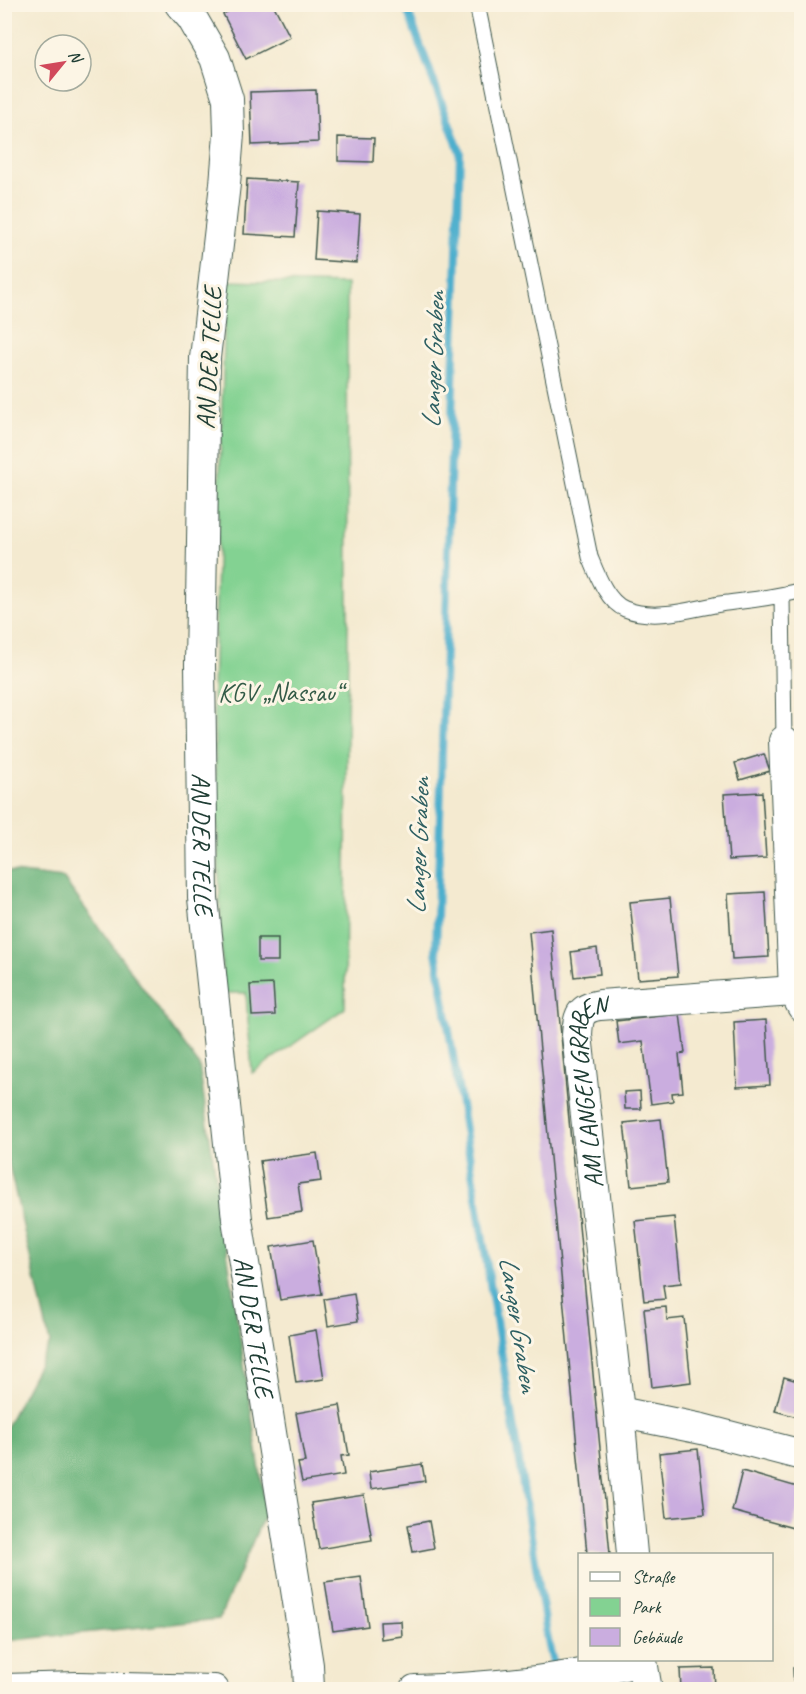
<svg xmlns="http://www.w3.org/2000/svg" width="806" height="1694" viewBox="0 0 806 1694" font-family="Caveat,sans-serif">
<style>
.green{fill:#83d292;stroke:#518863;stroke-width:1.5}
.forest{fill:#6ab47c;stroke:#447858;stroke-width:1.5}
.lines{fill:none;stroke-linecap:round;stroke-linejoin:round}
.stream{stroke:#4eafcd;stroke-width:8}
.building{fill:#caaddf}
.service-casing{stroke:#3f574b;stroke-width:17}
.minor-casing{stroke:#3f574b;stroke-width:32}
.service{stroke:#fff;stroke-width:15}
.minor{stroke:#fff;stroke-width:30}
.labels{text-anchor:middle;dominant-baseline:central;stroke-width:6;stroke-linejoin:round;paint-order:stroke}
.street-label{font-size:26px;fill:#1f3d34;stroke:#fcf5e5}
.park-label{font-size:26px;fill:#335b47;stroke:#fcf5e5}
.water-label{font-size:27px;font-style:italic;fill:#2d5f62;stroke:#fcf5e5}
</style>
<rect width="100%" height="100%" fill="#fcf5e5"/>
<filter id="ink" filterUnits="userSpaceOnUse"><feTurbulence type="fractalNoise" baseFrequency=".0167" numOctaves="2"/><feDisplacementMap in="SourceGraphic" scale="12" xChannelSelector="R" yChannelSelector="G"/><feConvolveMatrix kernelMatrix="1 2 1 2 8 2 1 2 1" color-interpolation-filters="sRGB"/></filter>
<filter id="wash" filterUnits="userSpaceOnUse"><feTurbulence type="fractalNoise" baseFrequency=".008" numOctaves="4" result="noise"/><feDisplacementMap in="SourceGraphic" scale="24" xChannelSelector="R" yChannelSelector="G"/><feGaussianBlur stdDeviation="1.35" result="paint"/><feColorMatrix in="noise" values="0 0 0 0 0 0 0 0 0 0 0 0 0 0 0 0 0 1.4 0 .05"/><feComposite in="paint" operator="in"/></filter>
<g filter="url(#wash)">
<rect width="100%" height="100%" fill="#f4ead0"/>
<path class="green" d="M226,281l121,3 1,335 -3,389 -93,65 -6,-80h-23l-10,-302z"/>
<path class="forest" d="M5,871l58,7 136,187 67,446 -47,108 -214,22v-212l45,-86 -45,-195z"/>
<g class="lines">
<path class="stream" d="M405,4l55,148 -24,799 113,695 7,28"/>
</g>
<g id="blocks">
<path class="building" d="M242,4h31l17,33 -44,22 -23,-45z
M316,90l2,52 -66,3 -2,-53z
M338,137l36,1 -1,24 -35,-1z
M247,179l52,3 -4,55 -51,-3z
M317,211l43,3 -3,49 -43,-3z
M764,754l6,17 -30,9 -5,-17z
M762,792l4,66 -37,2 -5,-66z
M765,892l4,65 -37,2 -4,-65z
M670,898l8,78 -40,3 -8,-77z
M551,929l59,625h-23l-58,-622z
M258,938h20v23h-20z
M597,948l3,26 -26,3 -3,-25z
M273,984l2,31 -23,1 -2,-31z
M680,1014l5,39 -6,1 4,38 -11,1 1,8 -22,3 -8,-63 -24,3 -3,-23z
M766,1020l4,65 -33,2 -3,-65z
M640,1091l1,18h-16l-1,-17z
M661,1119l7,63 -37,4 -7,-63z
M317,1153l4,28 -23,3 4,28 -34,5 -8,-56z
M674,1217l7,66 -18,2 2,14 -21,2 -9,-80z
M313,1240l9,54 -42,6 -9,-53z
M354,1294l4,27 -30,5 -4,-27z
M666,1307l1,13 17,-2 7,64 -39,5 -8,-78z
M316,1330l8,49 -28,4 -7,-48z
M784,1377l17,5v36l-26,-7z
M340,1405l9,50 -8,1 3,19 -42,7 -4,-19 7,-1 -9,-49z
M698,1449l7,65 -39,4 -7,-65z
M422,1464l3,17 -54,8 -2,-17z
M742,1471l59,17v10l-8,30 -61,-17z
M364,1495l8,45 -53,9 -8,-46z
M429,1521l5,27 -21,4 -5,-27z
M361,1577l7,49 -35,5 -8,-49z
M401,1621l1,15 -21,3 -1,-17z
M801,1667v22h-7l-1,-21z
M714,1668l1,21h-34l-1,-20z"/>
</g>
</g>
<g filter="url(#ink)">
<use href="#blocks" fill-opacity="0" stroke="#3f574b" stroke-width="1.5"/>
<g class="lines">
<g class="service-casing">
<path id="service" d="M477,4l113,553c7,17 17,45 35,52 30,12 66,0 95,-5 28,-4 55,-6 82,-14
M782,596l2,145"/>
</g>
<g class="minor-casing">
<g id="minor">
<path id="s1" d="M180,4l12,14 23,40 13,41 1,35 -4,50 -20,174 -5,307 3,233 34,321 71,446 1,25"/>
<path d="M784,741l10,250"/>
<path d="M619,1412l83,17 100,26"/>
<path id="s2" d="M632,1554l-13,-142 -42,-377c1,-19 3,-27 23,-30l194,-14 8,15"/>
<path d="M4,1689l74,-2 136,3"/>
<path d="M415,1690c77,-2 152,-10 227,-29l5,29"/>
</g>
</g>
<use href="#service" class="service"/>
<use href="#minor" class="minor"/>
</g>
</g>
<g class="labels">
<g class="street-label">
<text transform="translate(209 358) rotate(-87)">AN DER TELLE</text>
<text stroke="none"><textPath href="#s1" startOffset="854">AN DER TELLE</textPath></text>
<text stroke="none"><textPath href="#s2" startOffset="470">AM LANGEN GRABEN</textPath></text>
<text stroke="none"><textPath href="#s1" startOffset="1340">AN DER TELLE</textPath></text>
</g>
<g class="park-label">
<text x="280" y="692">KGV „Nassau“</text>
</g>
<g class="water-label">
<text transform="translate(433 360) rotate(-88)">Langer Graben</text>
<text transform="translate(418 846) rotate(-88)">Langer Graben</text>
<text transform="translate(519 1324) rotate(81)">Langer Graben</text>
</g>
</g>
<rect width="806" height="1694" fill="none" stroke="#fcf5e5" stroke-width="24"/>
<rect x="578" y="1553" width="195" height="108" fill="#fcf5e5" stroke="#a4ab9e" stroke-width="1.5"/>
<rect x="590" y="1572" width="30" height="9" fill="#ffffff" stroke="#a4ab9e" stroke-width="1.5"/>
<text x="632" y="1583" font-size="18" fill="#1f3d34">Straße</text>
<rect x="590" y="1598" width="30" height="18" fill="#83d292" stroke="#a4ab9e" stroke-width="1.5"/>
<text x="632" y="1613" font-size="18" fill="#1f3d34">Park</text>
<rect x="590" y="1628" width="30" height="18" fill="#caaddf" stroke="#a4ab9e" stroke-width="1.5"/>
<text x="632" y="1643" font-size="18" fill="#1f3d34">Gebäude</text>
<g transform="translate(63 63) rotate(60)"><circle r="28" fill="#fcf5e5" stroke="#a4ab9e" stroke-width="1.5"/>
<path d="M0-4.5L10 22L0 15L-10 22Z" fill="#d1495b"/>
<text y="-9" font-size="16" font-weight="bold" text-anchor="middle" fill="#1f3d34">N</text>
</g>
</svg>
